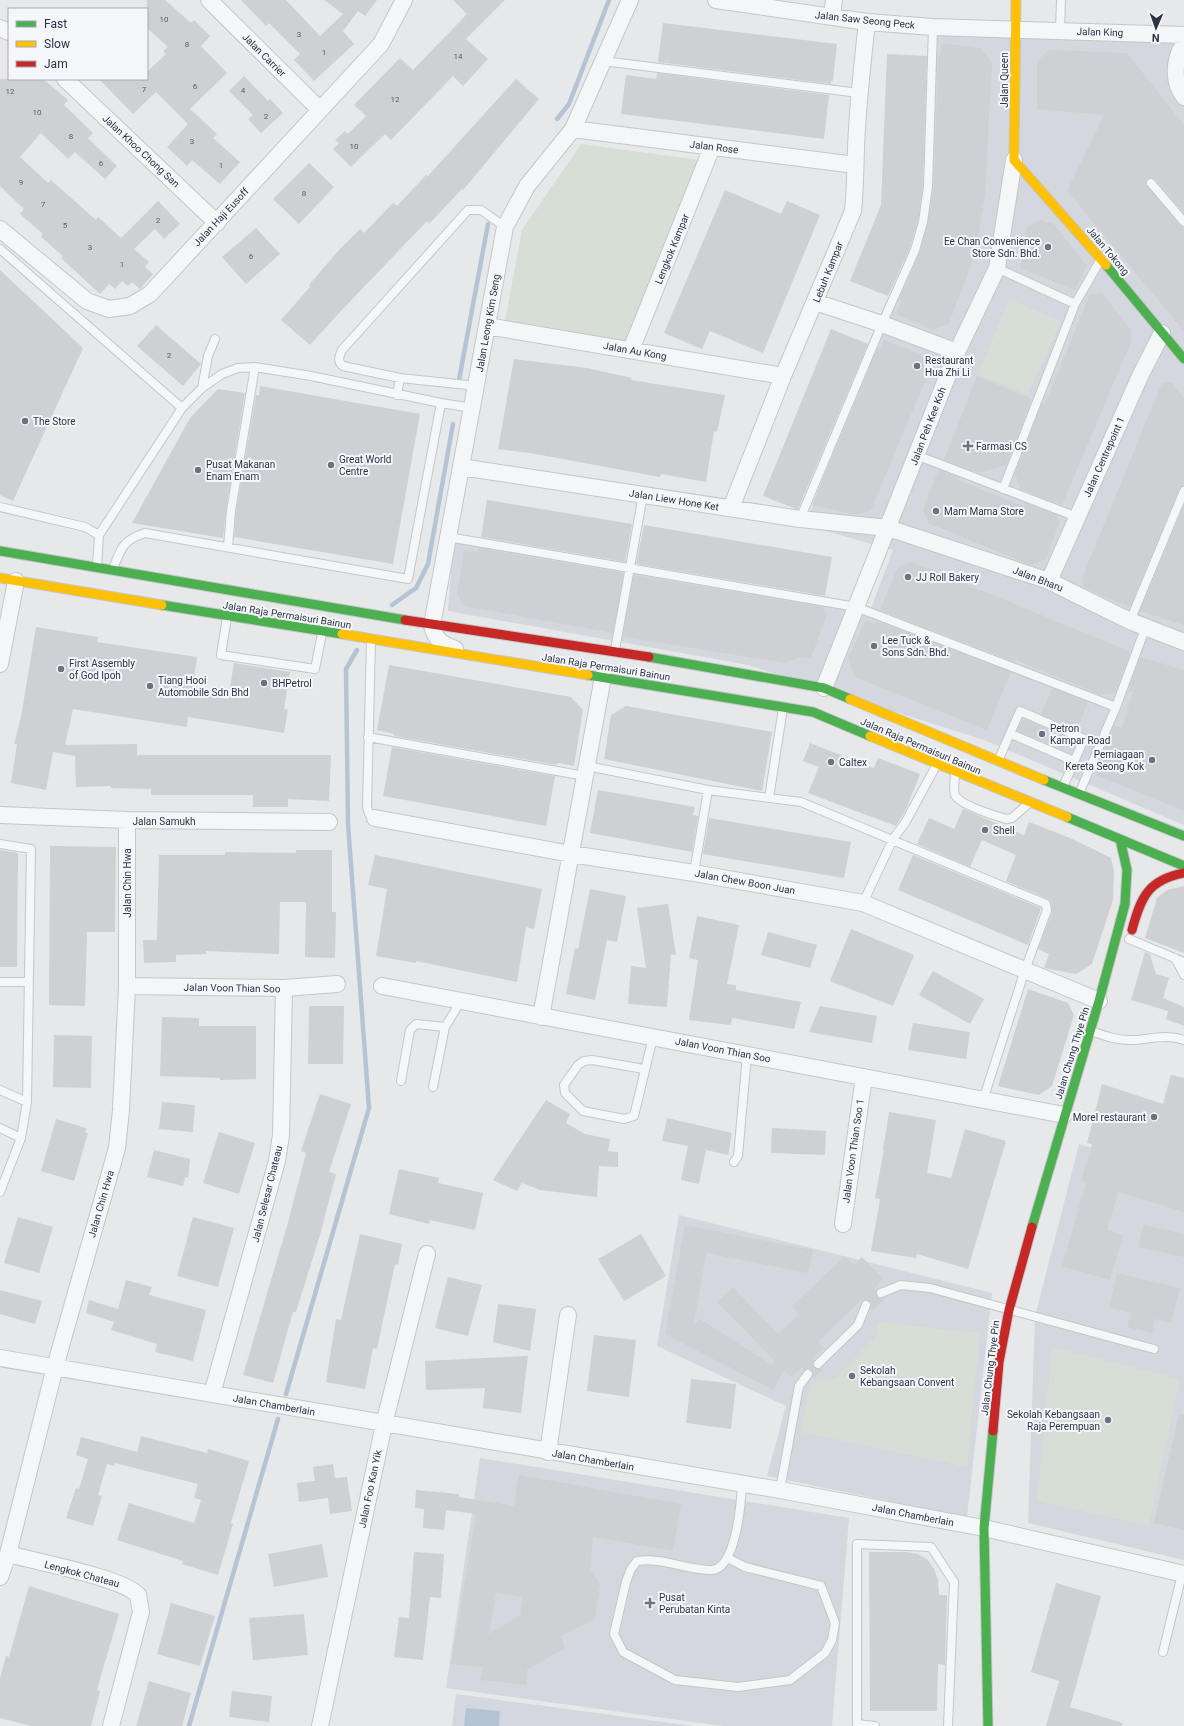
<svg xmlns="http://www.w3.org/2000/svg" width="1184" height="1726" viewBox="0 0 1184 1726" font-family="Roboto,sans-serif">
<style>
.built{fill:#d4d7dd}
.green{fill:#d6ded6}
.water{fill:#b4c4d5}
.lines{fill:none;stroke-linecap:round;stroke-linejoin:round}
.stream{stroke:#b4c4d5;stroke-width:4.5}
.building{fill:#ced0d3;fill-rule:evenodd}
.lane-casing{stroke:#c4c6c8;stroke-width:10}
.street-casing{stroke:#c4c6c8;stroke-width:18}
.fast-casing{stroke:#c4c6c8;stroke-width:11}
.slow-casing{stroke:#c4c6c8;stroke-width:11}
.jam-casing{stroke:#c4c6c8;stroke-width:11}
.lane{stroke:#f5f6f7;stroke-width:8}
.street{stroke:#f5f6f7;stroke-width:16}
.fast{stroke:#4caf50;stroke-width:9}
.slow{stroke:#ffc107;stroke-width:9}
.jam{stroke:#c62828;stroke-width:9}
.poi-dot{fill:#6c737f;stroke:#f4f6f9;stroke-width:1.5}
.labels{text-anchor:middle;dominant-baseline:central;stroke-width:4;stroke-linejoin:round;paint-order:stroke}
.number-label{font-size:8px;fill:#545c69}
.street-label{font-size:10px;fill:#2b3445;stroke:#f4f6f9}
.poi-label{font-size:10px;fill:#2b3445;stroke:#f4f6f9;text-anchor:start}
</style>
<rect width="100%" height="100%" fill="#e6e8ea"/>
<path class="built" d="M932,28l252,7v35l-4,23 4,5v727l-200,-85 -236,-75 -300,-54 6,-77 416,77 23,-61 -88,-25 120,-313z
M1079,1144l105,32v384l-156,-37 7,-206z
M679,1215l313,78 -25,224 -200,-41 19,-70 -129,-60z
M480,1458l369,60 -17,208h-109l-277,-38z
M456,1694l237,32h-241z"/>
<path class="green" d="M581,144l118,16 -71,182 -123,-21 17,-91z
M1009,299l52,22 -33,74 -50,-21z
M878,1322l102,11 -13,134 -166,-35 10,-50 25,-4 41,-43z
M1052,1347l128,32 -31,147 -112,-25z"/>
<path class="water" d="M466,1708l34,3 -1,15h-35z"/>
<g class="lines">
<path class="stream" d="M557,119l12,-15 40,-104
M459,380l29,-156
M392,605l24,-17 12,-24 25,-140
M286,1394l83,-286 -21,-284 -2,-155 11,-19
M189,1726l89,-307"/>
</g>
<path class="building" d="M147,0h18l26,23 3,-3 16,16 -9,10 26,27 -37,36 27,25 -4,4 27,24 -20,22 -28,-24 -5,6 -20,-19 21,-23 -32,-32 -23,22 -34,-35h48v-7l19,-18 -3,-3 5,-4 -21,-19z
M241,0h45l34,36 23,-22 -19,-14h53l-12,16 -7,-5 -15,20 11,13 -40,37 -20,-21 6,-6 -31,-31 -3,3z
M453,0h52l-39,39 22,20 -25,27 -10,-10 -62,64 -6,-6 -34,33 -18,-18 6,-6 -4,-3 10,-9 3,3 18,-18 -12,-11 46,-47 13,12 54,-56z
M663,23l174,21 -4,37h-2v3l-173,-22z
M941,43l39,5 12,15 -7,131 -9,57 -27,72 -16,7 -37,-16 5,-13 -2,-1 21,-48 8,-29 6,-36 4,-130h2z
M1048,50l79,3 57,72v88l-29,-34h-7l-2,5 34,42 4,1v104l-117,-140 37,-76 -67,-6v-48z
M887,54l40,2 -4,131 -5,34 -8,27 -22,48 -38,-15 31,-76z
M657,73l172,22 -5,44 -203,-25 5,-39 30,4z
M244,76l24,25 2,-2 13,14 -22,20 -13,-14 5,-4 -24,-24z
M0,79h43l25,21 -4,5 29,28 -5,5 29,28 -12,13 -30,-27 -7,7 -27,-26 -21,24 28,26 3,-3 45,40 2,-3 23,21 37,-37 22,23 -16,15 -9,-10 -21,20 15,13 -4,5 8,7 -13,15 -8,-7 -4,4 -6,-5 -7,8 -6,-5 -9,10 -39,-36 2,-2 -22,-19 2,-3 -23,-20 4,-5 -24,-23z
M516,79l23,20 -76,91 -1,-1 -33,35 -2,-3 -88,92 -29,32 -29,-25 29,-33 -1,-2 29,-34 22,-22 4,4 29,-30 4,3 29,-31 2,1z
M309,163l25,24 -35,37 -26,-25z
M725,190l56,24 6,-13 33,14 -57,138 -53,-22 -8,18 -38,-16z
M1040,220l14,4 33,42 -12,24 -55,-22 7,-41z
M256,228l24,26 -34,30 -24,-27z
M0,270l83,78 -70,153 -13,-6z
M1102,293l29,37v12l-69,163 -42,-16 -5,-16 27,-70 3,1 45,-110z
M156,325l45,39 -18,22 -46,-40z
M831,329l37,15 -70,165h-2l-33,-13z
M884,340l37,14 7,20 -57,136 -14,5 -45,-10 66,-157 2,1z
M514,359l73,9 45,10 -1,2 94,15 -8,37 -3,-1 -8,51 -45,-8 -1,3 -130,-24 -32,-4z
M977,376l55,23 -26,66 -28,8 -34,-13z
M1171,382l13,16v88l-5,3 -49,118 -46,-19 -2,-10 80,-195z
M260,386l160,28 -27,150 -159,-27 2,-25 20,-117h3z
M218,389l27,4 -19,117 -3,28 -91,-15 58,-105z
M940,470l20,8 -4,1 69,28 -1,-5 34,13 -2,5 4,1 -14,38 -15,6 -103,-42 -5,-14 15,-38 1,1z
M487,500l145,24 -7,38 -144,-25z
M1184,505v120l-44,-14z
M644,525l188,32 -7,39 -189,-32z
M479,548l144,25 -10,60 -149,-27 -7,-11 7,-45 14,3z
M912,562l217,89 -1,3h2l-15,39 -14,2 -85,-35 -1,2 -135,-52 18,-43z
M634,575l190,32 -1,4 5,1 -17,46 -11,-1 -14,6 -161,-26 -2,-2z
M866,620l9,4 1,-3 135,51 -24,58 -132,-53 -7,-19z
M36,627l62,10 -1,5 100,15 -5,36 36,6 6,-36 56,9 -6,37 4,1 -4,23 -96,-16 -1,10 -114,-18 -8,36 72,-1v11h194l-2,46 -41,-2v8h-35v-12h-102v-6l-40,-1v-2l-35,1 -1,-31 -22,-4 -7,38 -35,-7 6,-39h-3l7,-27z
M1140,657l44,13v141l-88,-36 18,-50 8,3 11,-37 -5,1z
M389,665l182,32 12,13 -9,56 -16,-3 -1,2 -163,-29v-2l-17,-4z
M1052,688l36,14 -11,28 -36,-16z
M626,706l146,26 -10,59 -158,-32 7,-44z
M1023,718l45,20 -5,11 -46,-18z
M810,743l64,25 4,-10 42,16 -14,35 -10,17 -88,-33 11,-26 -16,-6z
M392,747l163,29 -9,50 -163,-30z
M598,790l97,17 -2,8 5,1 -6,36 -102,-19z
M963,809l61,26 5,-13 41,16 41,20 3,13 -1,29 -21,64 -16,10 -32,-6 5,-14 -11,-5 14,-37 -1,-9 -3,-4 -42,-18 10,-26 -34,-15 -12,27 -53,-23 12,-26 25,11z
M709,818l142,24 -7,36 -141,-24z
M50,846l66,1 -1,85h-28l-2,74 -36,-1z
M0,850l18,3 -1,114h-17z
M296,850h36v62h4l-1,46 -30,-1 1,-55h-26l-1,52 -73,-3v3l-30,1v7l-32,1 -1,-23h14l2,-85h66v-3l71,1z
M375,855l167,34 -8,40 -8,-2 -9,55 -101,-21v2l-40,-7 11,-67 -19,-4z
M913,855l128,53 -13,37 -130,-55z
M1184,886v67l-39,-15 12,-40 10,-8z
M590,889l36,7 -9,46 -10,-2 -12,60 -29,-6 9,-46 3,1z
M668,904l8,51 -5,-1 -4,53 -39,-3 3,-38 15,2 -9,-60z
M697,916l42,9 -12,59 9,1v5l65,12 -7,27 -62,-11 -1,7 -42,-5 9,-60 -9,-2z
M851,929l63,26 -21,51 -63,-25z
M768,932l49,13 -7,23 -49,-13z
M1145,952l5,2 6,20 13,4 -6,20 21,9v19l-18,-7 2,-8 -37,-11z
M933,971l51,28 -14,25 -51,-29z
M1028,989l40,14 6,12 -22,71 -13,9 -41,-9z
M309,1006h35l-1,58h-35z
M820,1006l57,10 -5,27 -63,-11z
M162,1017l37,1v8h57v53l-36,1v-2l-60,-2z
M913,1023l57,9 -4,27 -58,-9z
M54,1035l38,1 -1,52 -38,-1z
M1171,1075l13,3v134l-66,-20 -11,38 16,5 -13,45 -48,-14 24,-83 -5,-2 11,-37 -5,-1 15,-59 61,20z
M320,1094l31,10 -22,68 7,2 -16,61 -24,77h-3l-20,71 -30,-8 44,-149 19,-73 -5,-2z
M546,1100l24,14 -4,9 19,11 25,5 -2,12 10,1v15l-19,-1 -2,31 -57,-7 -18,-7 -5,8 -24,-11z
M162,1102l33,3 -2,27 -34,-3z
M889,1112l47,8 -9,53 24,5 14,-49 41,12 -38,128 -51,-15 -1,4 -45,-7 9,-52 -5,-1 9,-49h-1z
M667,1118l65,15 -4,22 -22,-5 -7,34 -18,-4 7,-34 -26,-5z
M56,1119l30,9v5h2l-14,48 -33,-10z
M772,1128l54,3 -1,24 -54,-2z
M219,1132l36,11 -16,51 -36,-11z
M154,1150l36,9 -2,19 -3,-1 -2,9 -36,-9z
M399,1169l40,9 -1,5 45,10 -8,37 -45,-10 -1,4 -40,-10z
M18,1217l35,10 -14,46 -35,-10z
M193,1217l41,11 -16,59 -41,-11z
M685,1225l128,25 -5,23 -102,-20 -12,71 6,-5 72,46 3,-4 -58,-59 16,-15 45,47 21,-20 -7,-8 53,-50 9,9 8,-8 21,22 -8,8 2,2 -1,6 4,3h6l-14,13 -2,-2v-8l-9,-1 -43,42 6,6 -12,11 2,1 -1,5 3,4h7l-10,9v-6l-4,-3 -5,1 -2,-3 -11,10 -7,-7 -11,20 -108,-56z
M1143,1225l41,9v23l-46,-10z
M360,1234l42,10 -4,21 -3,-1 -18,85 -4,-1 -8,41 -39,-7 10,-63 5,1z
M641,1234l25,42 -42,25 -26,-42z
M1117,1273l63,15 -9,35 -16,-4 -3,14 -25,-6 4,-14 -22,-5z
M448,1277l34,8 -14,51 -33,-8z
M126,1280l26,7 -3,8 57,15 -13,51 -38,-9 2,-8 -46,-14 3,-8 -28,-9 3,-13 29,9z
M0,1290l42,11 -7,23 -35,-10z
M498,1304l38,5 -6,42 -37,-9z
M594,1335l42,5 -7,57 -42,-6z
M528,1356l-7,57 -38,-5 2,-20 -59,2 -1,-29z
M691,1379l45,5 -5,45 -45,-6z
M1179,1414l5,1v115l-30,-7z
M141,1436l66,17 1,-4 41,12 -18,62 2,1 -15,51 -36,-11 1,-3 -66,-21 12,-37 65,20 7,-23 -7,-2 4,-14 -83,-21 -1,3 -7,-2 -9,31 4,1 -9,30 -27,-8 10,-30 3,1 9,-30 -12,-4 5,-18 56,15z
M333,1464l2,14 12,-1 5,34 -22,3 -2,-16 -29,4 -2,-19 18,-2 -2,-14z
M519,1475l162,29 -8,47 -80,-14 -3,32 10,15 -5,35 -34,17 4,12 -38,22 -1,15 -45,-5 2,-13 -32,-3 25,-150 -30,-4 -2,20 -21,-2 1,-19 -9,-1 1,-18 43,4v3l55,9zM496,1593l27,4 -3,18 -31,19z
M322,1544l6,33 -54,10 -6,-33z
M414,1552l30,2 -3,44 -11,-1 -7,63 -29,-3 5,-40 10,1z
M869,1552h37l12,2 10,6 6,9 4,11 1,15h8l-2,70 -7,-1 -1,47h-67z
M1056,1583l45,13 -31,111 53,16 -1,3h-76l13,-45 -28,-9z
M29,1586l90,28 -22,76 3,1 -9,35h-60l-31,-8v-40l6,-22 3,1z
M171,1603l44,13 -15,50 -43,-12z
M304,1614l4,41 -55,5 -4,-42z
M149,1681l42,12 -9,33h-46z
M232,1691l40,5 -3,26 -40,-5z"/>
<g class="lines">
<g class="lane-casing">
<path id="lane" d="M1060,30l1,-30
M603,61l256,32
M1151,183l33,39
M0,249l182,159
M997,268l78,36
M477,386l-77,-8 -57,-12c-6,-5 -4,-9 -1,-16l126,-140h13l24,17
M202,388l6,-32 7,-17
M397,395l3,-17
M916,455l161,62
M1003,489l72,-185 26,-45
M0,507l85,20 14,8
M800,519l82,-195 33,-74 8,-28 5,-35 5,-160
M448,537l408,70 260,100 -37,87
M228,547l3,-36 24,-144
M97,566l2,-31 83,-127 20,-20 20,-14 16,-6 17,-1 56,9 130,27 31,5
M113,569c8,-21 10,-29 32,-36l263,46 33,-176
M227,617l-6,38 94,14 7,-36
M1130,621l54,-130
M371,640l-4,167 2,7 6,4
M615,650l28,-155
M1116,707l30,-81
M1011,734l63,27
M368,737l217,39
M998,761l22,-50 64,28 -21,48
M587,766l121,24 93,12 245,102 1,6 -22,60 -42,130
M955,773c0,6 -2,16 0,22 5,10 41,21 51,24l6,-1 16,-14
M769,798l14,-90
M0,844l31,5 -4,253 -6,36 -21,54
M694,873l14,-83
M863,903l30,-64 12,-16 32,-59
M1129,939l55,23
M1175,958l9,17
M0,982h29
M1091,1031c14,5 28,10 43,9 17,-1 33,-6 50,0
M644,1069l-52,-9 -8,1 -6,4 -14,20 1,8 18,18 41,8 10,-3 19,-79
M401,1081l9,-51 6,-6 29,3
M433,1087l12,-60 16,-26
M0,1090l27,12
M0,1128l21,10
M734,1162l4,-6 9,-101
M881,1293l20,-8 29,3 224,61
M818,1364l40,-39 8,-20
M780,1490l19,-104 9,-12
M728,1558l17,9 76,19 14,37 -3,17 -7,13 -35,27 -52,7 -63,-7 -52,-28 -9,-18 12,-52 5,-13 6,-8c25,-4 49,9 74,9 25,0 30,-67 31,-85
M1163,1652l19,-78
M875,1726l-18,-2v-180l74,3 23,35 -6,144"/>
</g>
<g class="street-casing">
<path id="street" d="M209,0l111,110
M716,0l151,22 66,5 251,8
M832,17l2,-17
M0,28l9,4
M1184,44c-10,15 -12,37 0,53
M65,79l152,144
M573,129l282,36
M0,229l87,72 22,8 21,-3 20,-12 231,-250 23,-44
M815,302l67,22 75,28
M487,326l296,50
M631,350l81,-203
M461,467l339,52 88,9 161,53 81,40 54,21
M731,508l52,-132 70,-165c3,-28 2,-55 4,-82 2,-36 6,-71 10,-107
M1049,581l92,-207 21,-41
M455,649c-13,-5 -20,-9 -23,-24l73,-398 22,-41 46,-57 57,-129
M0,664l16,-83
M824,688l133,-336 40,-84 17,-108
M0,815l127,5 202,2
M375,818l196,36 123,19 169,30 236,98
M127,986l157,2 53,-4
M382,986l682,129
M541,1017l62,-340
M843,1224l21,-147
M0,1358l780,132 204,38 200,46
M212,1394l65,-233 4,-26 3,-147
M548,1452l20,-137
M8,1554c26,7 115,24 130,41l3,17 -30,114
M0,1577l8,-23 47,-187 62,-219 4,-38 6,-124v-166
M320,1726l64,-302 43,-170"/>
</g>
<g class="fast-casing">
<path id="fast" d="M1106,265l78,94
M0,551l405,69
M162,605l180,29
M649,657l175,31 26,11
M588,675l225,37 57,24
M1044,780l140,56
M1067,817l117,49
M1032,1227l67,-226 26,-97 2,-34 -7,-31
M988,1726l-4,-198 9,-97"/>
</g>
<g class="slow-casing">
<path id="slow" d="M1016,0l-2,160 92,105
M0,578l162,27
M342,634l246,41
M850,699l194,81
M870,736l197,81"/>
</g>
<g class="jam-casing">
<path id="jam" d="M405,620l244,37
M1132,930c9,-33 16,-50 52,-57
M993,1431l6,-69 10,-52 23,-83"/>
</g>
<use href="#lane" class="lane"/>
<use href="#street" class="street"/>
<use href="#fast" class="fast"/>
<use href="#slow" class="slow"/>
<use href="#jam" class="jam"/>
</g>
<g class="poi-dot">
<circle cx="1048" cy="247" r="4"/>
<circle cx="917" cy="366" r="4"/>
<circle cx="25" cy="421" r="4"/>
<path d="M966 440h4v4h4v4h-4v4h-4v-4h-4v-4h4z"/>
<circle cx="331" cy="465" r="4"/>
<circle cx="198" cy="470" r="4"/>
<circle cx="936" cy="511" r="4"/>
<circle cx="908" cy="577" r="4"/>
<circle cx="874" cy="646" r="4"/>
<circle cx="61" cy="669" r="4"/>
<circle cx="264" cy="683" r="4"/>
<circle cx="150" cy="686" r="4"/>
<circle cx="1042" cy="734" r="4"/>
<circle cx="1152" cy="760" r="4"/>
<circle cx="831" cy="762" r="4"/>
<circle cx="985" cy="830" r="4"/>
<circle cx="1154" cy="1117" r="4"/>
<circle cx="852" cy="1376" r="4"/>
<circle cx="1108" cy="1420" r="4"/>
<path d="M648 1597h4v4h4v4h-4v4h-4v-4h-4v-4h4z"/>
</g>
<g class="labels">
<g class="number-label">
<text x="164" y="19">10</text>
<text x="299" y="34">3</text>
<text x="187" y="44">8</text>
<text x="324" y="52">1</text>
<text x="458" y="56">14</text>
<text x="195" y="86">6</text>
<text x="144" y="89">7</text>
<text x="243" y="90">4</text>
<text x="10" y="91">12</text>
<text x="395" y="99">12</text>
<text x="37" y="112">10</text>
<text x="266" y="116">2</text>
<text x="71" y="136">8</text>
<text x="192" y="141">3</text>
<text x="354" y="146">10</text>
<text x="101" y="163">6</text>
<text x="221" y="165">1</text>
<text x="21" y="182">9</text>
<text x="304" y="193">8</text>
<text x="43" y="204">7</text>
<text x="158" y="220">2</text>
<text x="65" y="225">5</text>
<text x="90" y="247">3</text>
<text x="251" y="256">6</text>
<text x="122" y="264">1</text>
<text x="169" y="355">2</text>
</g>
<g class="street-label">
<text transform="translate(865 20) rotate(6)">Jalan Saw Seong Peck</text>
<text transform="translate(1100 32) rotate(2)">Jalan King</text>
<text transform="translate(264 55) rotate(45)">Jalan Carrier</text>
<text transform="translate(1004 80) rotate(-90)">Jalan Queen</text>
<text transform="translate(714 147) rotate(7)">Jalan Rose</text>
<text transform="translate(141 151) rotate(43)">Jalan Khoo Chong San</text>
<text transform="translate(221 217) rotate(-47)">Jalan Haji Eusoff</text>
<text transform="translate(672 249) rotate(-68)">Lengkok Kampar</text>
<text transform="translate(1108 251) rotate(50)">Jalan Tokong</text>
<text transform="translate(828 272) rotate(-68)">Lebuh Kampar</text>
<text transform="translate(488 323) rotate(-80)">Jalan Leong Kim Seng</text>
<text transform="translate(635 351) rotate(10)">Jalan Au Kong</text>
<text transform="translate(928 426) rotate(-69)">Jalan Peh Kee Koh</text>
<text transform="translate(1104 457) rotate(-66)">Jalan Centrepoint 1</text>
<text transform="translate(674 500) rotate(9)">Jalan Liew Hone Ket</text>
<text transform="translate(1038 579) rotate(21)">Jalan Bharu</text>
<text transform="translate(287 615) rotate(9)">Jalan Raja Permaisuri Bainun</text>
<text transform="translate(606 667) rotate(9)">Jalan Raja Permaisuri Bainun</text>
<text transform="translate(921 746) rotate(23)">Jalan Raja Permaisuri Bainun</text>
<text x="164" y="821">Jalan Samukh</text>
<text transform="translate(745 882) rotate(10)">Jalan Chew Boon Juan</text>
<text transform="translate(127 883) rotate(-90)">Jalan Chin Hwa</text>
<text transform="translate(232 988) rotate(1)">Jalan Voon Thian Soo</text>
<text transform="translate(723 1050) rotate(11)">Jalan Voon Thian Soo</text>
<text transform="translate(1072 1053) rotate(-73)">Jalan Chung Thye Pin</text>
<text transform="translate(853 1151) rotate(-82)">Jalan Voon Thian Soo 1</text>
<text transform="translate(267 1194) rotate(-76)">Jalan Selesar Chateau</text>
<text transform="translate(101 1204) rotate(-74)">Jalan Chin Hwa</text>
<text transform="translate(990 1368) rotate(-83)">Jalan Chung Thye Pin</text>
<text transform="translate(274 1405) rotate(10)">Jalan Chamberlain</text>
<text transform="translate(593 1460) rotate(10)">Jalan Chamberlain</text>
<text transform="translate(370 1489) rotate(-78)">Jalan Foo Kan Yik</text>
<text transform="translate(913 1515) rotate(11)">Jalan Chamberlain</text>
<text transform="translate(82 1574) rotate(15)">Lengkok Chateau</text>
</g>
<g class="poi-label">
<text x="1040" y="241" text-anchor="end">Ee Chan Convenience<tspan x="1040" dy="12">Store Sdn. Bhd.</tspan></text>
<text x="925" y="360">Restaurant<tspan x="925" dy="12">Hua Zhi Li</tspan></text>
<text x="33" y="421">The Store</text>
<text x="976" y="446">Farmasi CS</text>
<text x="339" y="459">Great World<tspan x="339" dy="12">Centre</tspan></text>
<text x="206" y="464">Pusat Makanan<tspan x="206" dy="12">Enam Enam</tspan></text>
<text x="944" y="511">Mam Mama Store</text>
<text x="916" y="577">JJ Roll Bakery</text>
<text x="882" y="640">Lee Tuck &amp;<tspan x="882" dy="12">Sons Sdn. Bhd.</tspan></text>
<text x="69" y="663">First Assembly<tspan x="69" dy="12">of God Ipoh</tspan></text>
<text x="158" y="680">Tiang Hooi<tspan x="158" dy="12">Automobile Sdn Bhd</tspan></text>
<text x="272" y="683">BHPetrol</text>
<text x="1050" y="728">Petron<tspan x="1050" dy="12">Kampar Road</tspan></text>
<text x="1144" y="754" text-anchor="end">Perniagaan<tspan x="1144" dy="12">Kereta Seong Kok</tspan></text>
<text x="839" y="762">Caltex</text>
<text x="993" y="830">Shell</text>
<text x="1146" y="1117" text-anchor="end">Morel restaurant</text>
<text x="860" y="1370">Sekolah<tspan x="860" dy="12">Kebangsaan Convent</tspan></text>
<text x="1100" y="1414" text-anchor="end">Sekolah Kebangsaan<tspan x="1100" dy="12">Raja Perempuan</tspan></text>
<text x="659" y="1597">Pusat<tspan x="659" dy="12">Perubatan Kinta</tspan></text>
</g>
</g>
<rect x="8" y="8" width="140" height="72" fill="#f4f6f9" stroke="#a4a8b1"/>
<rect x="16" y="21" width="20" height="6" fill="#4caf50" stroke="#a4a8b1"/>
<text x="44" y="28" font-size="12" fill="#2b3445">Fast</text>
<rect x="16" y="41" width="20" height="6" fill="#ffc107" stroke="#a4a8b1"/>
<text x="44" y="48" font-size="12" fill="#2b3445">Slow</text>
<rect x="16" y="61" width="20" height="6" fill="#c62828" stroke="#a4a8b1"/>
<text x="44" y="68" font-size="12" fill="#2b3445">Jam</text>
<g transform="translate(1156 28) rotate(182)" stroke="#f4f6f9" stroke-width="3" paint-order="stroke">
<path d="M0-3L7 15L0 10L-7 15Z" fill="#2b3445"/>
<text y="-6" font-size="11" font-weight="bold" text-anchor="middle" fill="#2b3445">N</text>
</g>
</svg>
